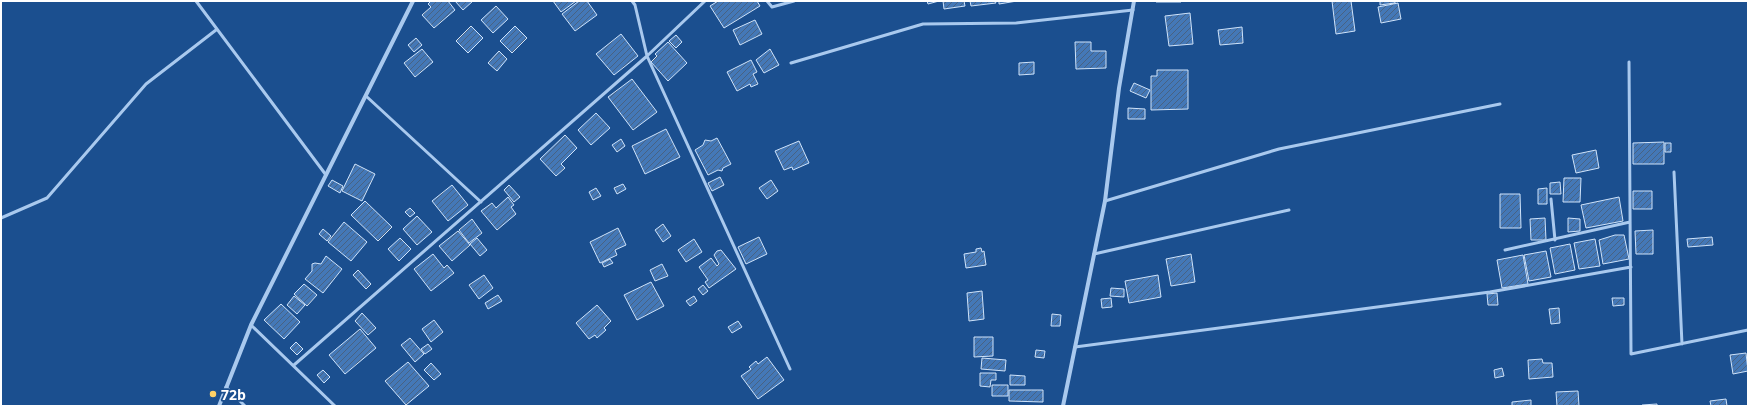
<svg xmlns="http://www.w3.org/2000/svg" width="1749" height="407" viewBox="0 0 1749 407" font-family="'Open Sans',sans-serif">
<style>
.building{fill:url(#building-hatch);stroke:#cfe3fa}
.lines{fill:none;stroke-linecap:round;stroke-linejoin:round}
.service{stroke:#a9c9ee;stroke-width:3}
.minor{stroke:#a9c9ee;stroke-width:4}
.poi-dot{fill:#ffd166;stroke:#1b4f8f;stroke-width:1.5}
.labels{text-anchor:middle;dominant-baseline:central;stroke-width:3.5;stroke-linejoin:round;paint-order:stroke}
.poi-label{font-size:14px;font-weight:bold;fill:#fff;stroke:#1b4f8f;text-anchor:start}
</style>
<defs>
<pattern id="building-hatch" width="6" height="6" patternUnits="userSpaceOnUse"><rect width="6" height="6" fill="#4478b7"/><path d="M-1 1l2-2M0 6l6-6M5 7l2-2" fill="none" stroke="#486282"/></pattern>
</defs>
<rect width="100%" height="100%" fill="#1b4f8f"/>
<path class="building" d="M431,1h17l7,9 -21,18 -12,-13 9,-8 -3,-3z
M455,1h18l-10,9z
M553,1h23l-15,11z
M579,1h8l10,14 -22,16 -13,-17z
M718,1h39l3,5 -36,22 -14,-22z
M927,1h12l-11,3z
M943,1h21l1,5 -21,3z
M970,1h25l1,2 -25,3z
M999,1h18l-18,3z
M1156,1h25v1h-25z
M1332,1h19l4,30 -19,3z
M1380,1h15v2l-15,2z
M1398,3l3,16 -20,4 -3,-16z
M496,6l12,13 -15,14 -12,-13z
M1190,13l3,31 -24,2 -4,-30z
M755,20l7,14 -22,11 -7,-15z
M471,26l12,12 -15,15 -12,-12z
M515,26l12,12 -15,15 -12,-12z
M1242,27l1,16 -23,2 -2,-15z
M621,34l17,22 -24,19 -18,-21z
M676,35l6,7 -6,6 -7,-7z
M416,38l6,7 -8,7 -6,-7z
M668,42l19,21 -19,18 -17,-19 6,-6 -2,-2z
M1075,42h16v9h15v17l-30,1z
M422,49l11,13 -18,15 -11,-14z
M770,49l9,16 -15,8 -8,-13z
M499,51l8,8 -10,12 -9,-8z
M751,60l6,12 -4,2 5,10 -7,3 -1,-3 -13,7 -10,-19z
M1034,62v12l-15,1v-12z
M1157,70h31v39l-37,1v-34h6z
M632,79l25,33 -24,18 -25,-33z
M1134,83l16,7 -4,8 -16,-7z
M1128,108l17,1v10h-17z
M596,113l14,15 -19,17 -13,-15z
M666,129l14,28 -35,17 -13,-28z
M565,135l12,13 -16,16 4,4 -9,8 -16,-17z
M717,138l14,26 -8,4 -1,3 -4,-1 -10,5 -13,-25 8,-5 2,-5 6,1z
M621,139l4,7 -8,6 -5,-7z
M799,141l10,22 -16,7 -1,-3 -8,3 -9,-19z
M1664,142v22h-31v-21z
M1665,143h6v9h-6z
M1596,150l3,18 -23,5 -4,-18z
M355,164l20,10 -13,27 -20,-10z
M720,177l4,8 -12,6 -4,-8z
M1564,178h17l-1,24h-17z
M332,180l11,6 -3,7 -12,-7z
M771,180l7,11 -11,8 -8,-11z
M1560,182l1,12h-11v-11z
M623,184l3,5 -9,5 -3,-6z
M452,185l16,20 -20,16 -16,-20z
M509,185l11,12 -6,5 -10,-12z
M596,188l5,8 -8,4 -4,-8z
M1547,188v16h-9v-15z
M1633,191h19v18h-19z
M1500,194h20l1,34h-21z
M508,197l6,8 -3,2 5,7 -19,16 -16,-19 11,-8 4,5z
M1619,197l4,24 -37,7 -5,-23z
M365,201l27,26 -14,14 -27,-26z
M410,208l5,5 -5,4 -5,-5z
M417,216l15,16 -15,13 -14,-16z
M1545,218l1,22h-15l-1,-21z
M1568,218l12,1v12l-12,1z
M472,219l10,14 -13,10 -10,-13z
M344,222l23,20 -16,19 -23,-19z
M663,224l8,12 -8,6 -8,-12z
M618,228l8,17 -11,5 2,5 -17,8 -10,-21z
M323,229l8,7 -4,5 -8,-7z
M1653,230v24h-17l-1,-23z
M458,231l12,14 -18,16 -13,-15z
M1615,235h9l5,24 -26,5 -4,-24z
M759,237l8,17 -21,10 -8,-17z
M1712,237l1,8 -25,2 -1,-8z
M400,238l11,11 -12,12 -11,-12z
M477,238l10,12 -7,6 -10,-12z
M694,239l8,13 -16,10 -8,-12z
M1595,239l5,27 -21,3 -5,-26z
M1570,244l5,26 -20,4 -5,-26z
M981,248l1,4 2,-1 2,14 -20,3 -2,-14 12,-2v-3z
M721,250l15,19 -27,19 -4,-6 3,-2 -9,-13 12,-9 6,8 2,-2 -5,-9 3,-4z
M1546,251l5,26 -22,4 -5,-26z
M433,254l11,14 3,-3 7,8 -23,18 -17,-22z
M1191,254l4,28 -24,4 -5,-27z
M1523,255l5,29 -26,4 -5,-28z
M326,256l16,13 -19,24 -18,-14 7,-8v-7l3,-1 6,1z
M610,259l3,4 -9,4 -2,-4z
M662,264l6,12 -13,5 -5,-11z
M358,270l13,14 -5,5 -13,-14z
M484,275l9,13 -14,11 -10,-14z
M1158,275l3,22 -32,6 -4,-22z
M651,282l13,24 -27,14 -13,-25z
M304,284l13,11 -10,11 -13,-12z
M703,285l5,6 -5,4 -5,-6z
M1111,288l13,1v8l-14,-1z
M982,291l2,28 -15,2 -2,-28z
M1497,293l1,12h-10l-1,-11z
M498,295l4,6 -14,8 -3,-6z
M294,296l11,9 -8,9 -10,-9z
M694,296l3,5 -7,5 -4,-5z
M1111,298l1,9 -10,1 -1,-9z
M1612,298h12v7l-11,1z
M281,304l19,18 -16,17 -20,-19z
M597,305l14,16 -7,7 2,2 -9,8 -2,-3 -6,4 -13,-16z
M1559,308l1,15 -9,1 -2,-15z
M362,313l14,15 -8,7 -13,-14z
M1052,314l9,1 -1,11h-9z
M434,320l9,12 -12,10 -9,-13z
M738,321l4,6 -10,6 -4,-6z
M360,329l16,19 -31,26 -16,-19z
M974,337h19v19l-19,1z
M410,338l14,16 -9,8 -14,-17z
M296,342l7,7 -6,6 -7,-7z
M428,344l4,5 -7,5 -4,-5z
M1036,350l9,1 -1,7 -9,-1z
M1746,353l2,18 -15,3 -3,-19z
M767,357l17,23 -26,19 -17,-23 10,-7 -2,-2 7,-6 2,3z
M982,358l24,2 -1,11 -24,-2z
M1542,359l1,4h9l1,14 -24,2 -1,-19z
M408,362l21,24 -23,19 -21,-24z
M431,363l10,11 -7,6 -10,-10z
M1502,368l2,8 -9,2 -1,-8z
M323,370l7,7 -6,6 -7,-8z
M980,373h16v7h-5l-1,7 -10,-1z
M1010,375l15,1v9h-15z
M992,385h16v11h-16z
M1009,390h34v12l-34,-1z
M1578,391l1,15h-22l-1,-14z
M1726,399l1,7h-16l-1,-5z
M1531,400v6h-19v-4z
M1657,404v2h-15v-1z"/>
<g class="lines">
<path class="service" d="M196,1l130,174
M632,1l3,4 12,51 143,313
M767,1l5,6 22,-6
M1629,62l2,292 117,-24
M791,63l132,-39 93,-1 117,-13
M366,96l115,106
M1674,172l8,172
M1551,199l4,41
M1105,201l174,-52 221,-45
M1,218l46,-20 99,-114 70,-54
M1505,250l125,-28
M1094,254l195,-44
M251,325l84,81
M1075,347l415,-55 141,-25
M294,365l353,-309 58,-55
M226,387l19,19"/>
<path class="minor" d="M219,406l32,-81 162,-324
M1063,406l42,-205 14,-113 15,-87"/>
</g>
<circle class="poi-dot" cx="213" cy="394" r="4"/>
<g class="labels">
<g class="poi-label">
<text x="221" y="394">72b</text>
</g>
</g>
<rect width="1749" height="407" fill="none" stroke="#ffffff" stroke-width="4"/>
</svg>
